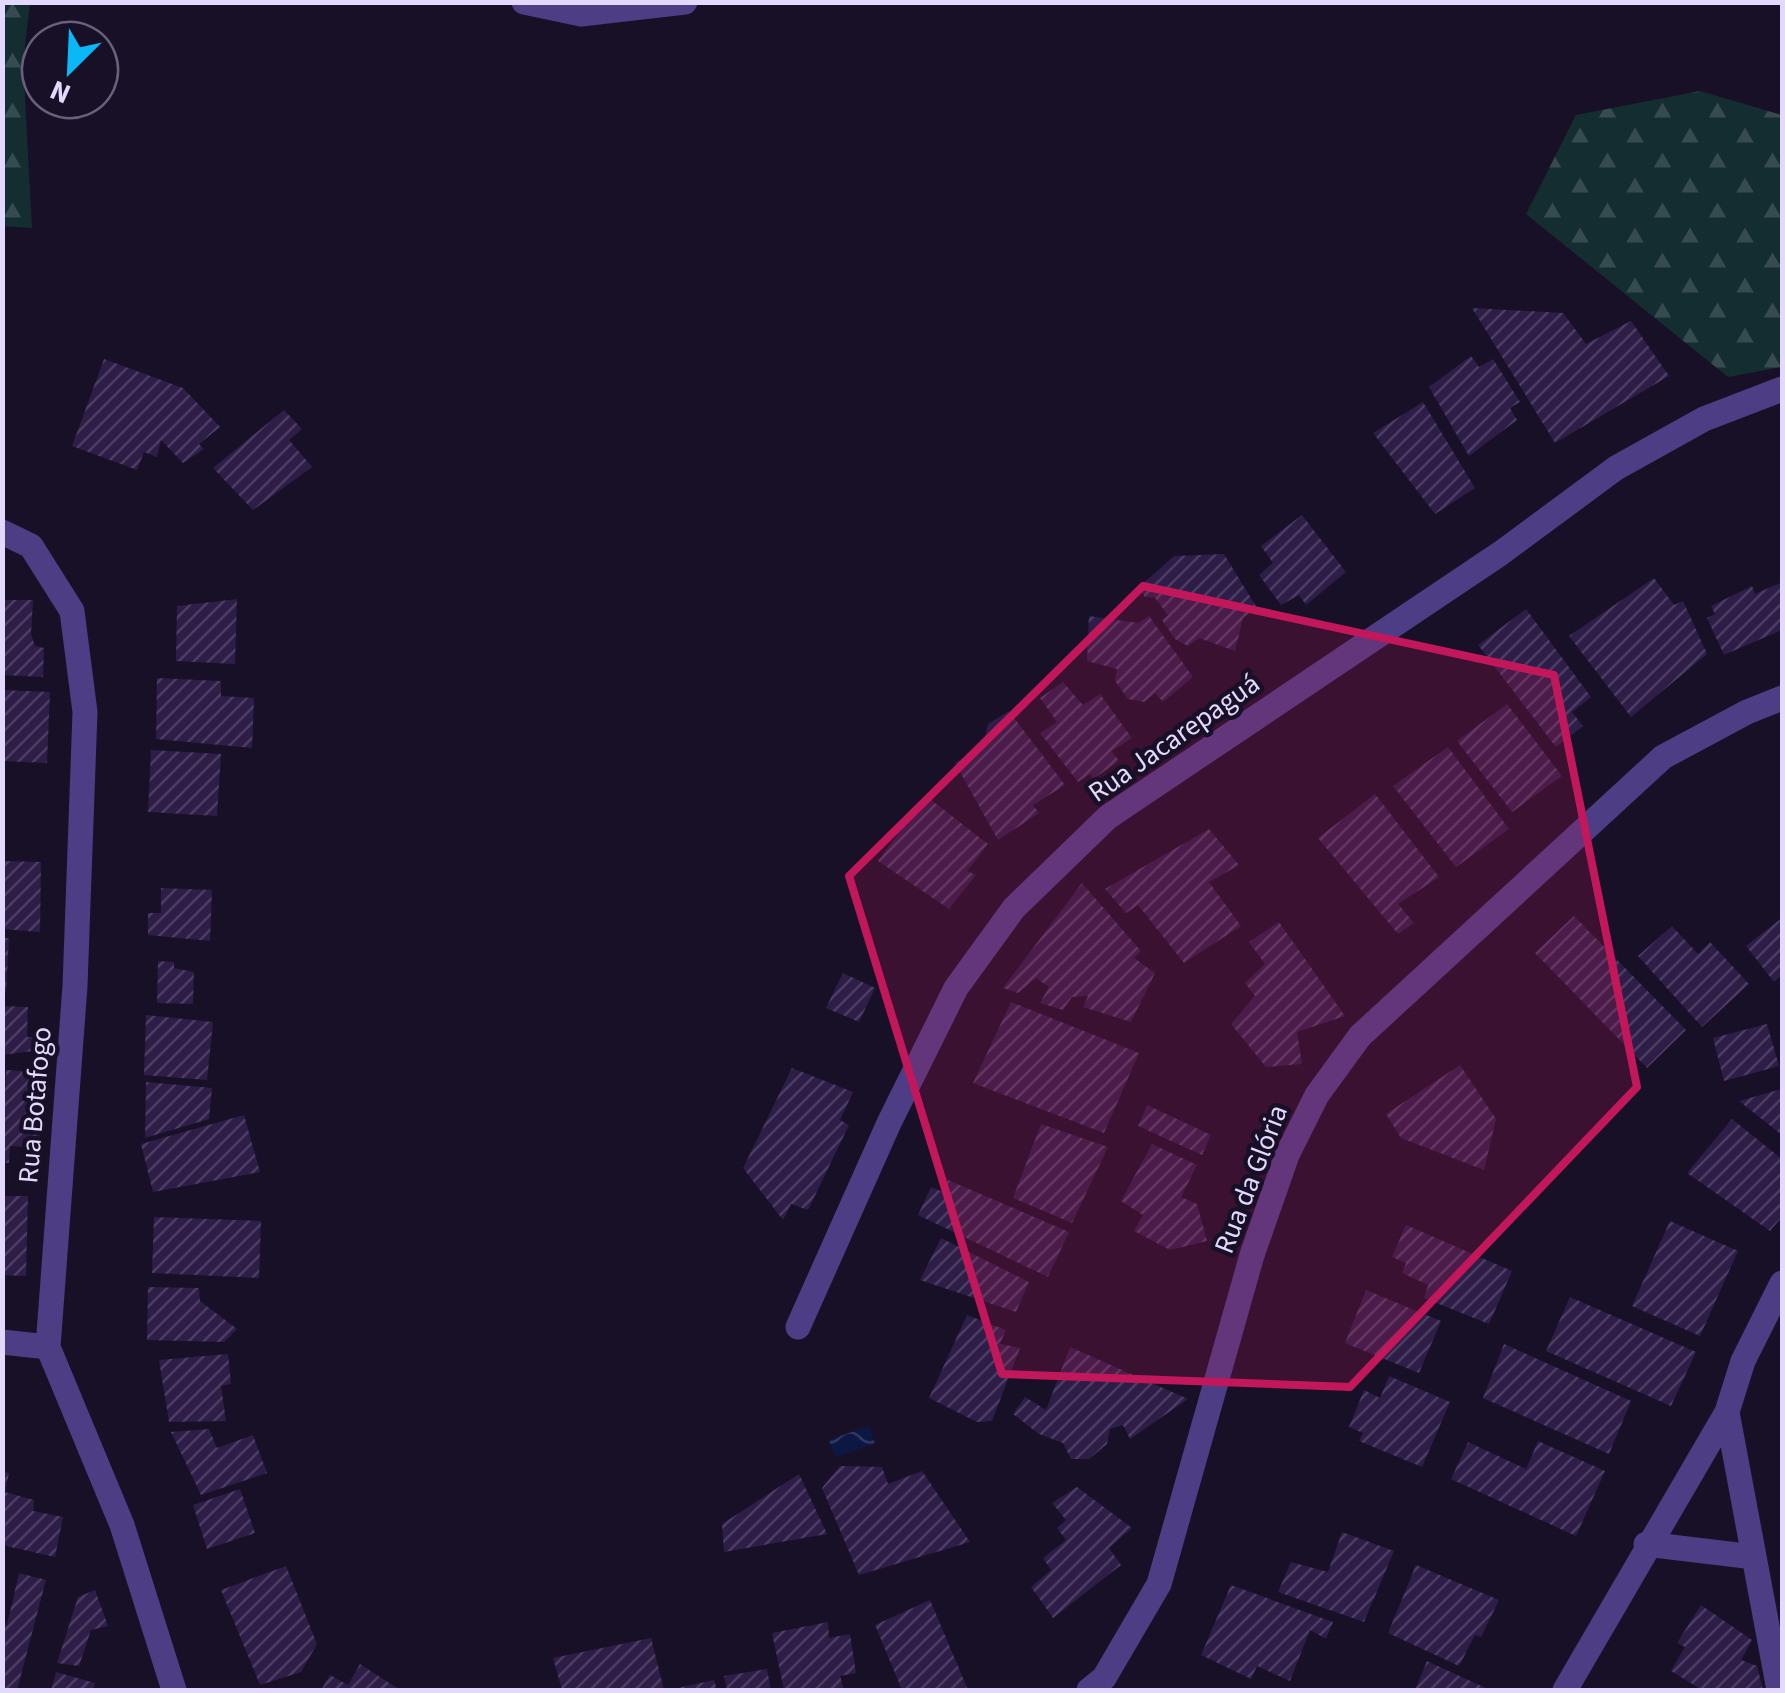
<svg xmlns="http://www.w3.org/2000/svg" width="1785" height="1693" viewBox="0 0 1785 1693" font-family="'Source Sans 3',sans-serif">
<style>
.forest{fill:url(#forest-firs)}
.water{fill:url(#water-waves)}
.building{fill:url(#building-hatch)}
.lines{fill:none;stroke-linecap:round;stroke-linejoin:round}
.minor{stroke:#4c3d84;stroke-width:25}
.marked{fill:#c2185b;fill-opacity:0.2;stroke:#c2185b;stroke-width:8;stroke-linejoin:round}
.labels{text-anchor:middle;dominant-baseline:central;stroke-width:9;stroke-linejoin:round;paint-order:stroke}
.street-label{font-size:28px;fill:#e3d8fe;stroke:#181027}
</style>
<defs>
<pattern id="forest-firs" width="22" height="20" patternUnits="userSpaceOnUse" patternTransform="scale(2.5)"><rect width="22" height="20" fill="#142d31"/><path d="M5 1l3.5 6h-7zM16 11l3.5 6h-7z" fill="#364b50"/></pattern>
<pattern id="water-waves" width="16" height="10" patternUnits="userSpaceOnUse" patternTransform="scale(2.5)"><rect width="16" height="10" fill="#0c1744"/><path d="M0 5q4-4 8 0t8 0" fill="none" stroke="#2f3860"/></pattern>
<pattern id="building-hatch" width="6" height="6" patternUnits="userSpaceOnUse" patternTransform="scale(2.5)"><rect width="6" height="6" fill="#2d1d47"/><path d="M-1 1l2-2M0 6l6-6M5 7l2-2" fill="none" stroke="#4b3d63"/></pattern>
</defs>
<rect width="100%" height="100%" fill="#181027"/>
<path class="forest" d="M3,2l27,1 -7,59 9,166 -29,-2z
M1700,91l82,24v252l-54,10 -202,-163 50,-99z"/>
<path class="water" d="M869,1426l6,18 -40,13 -6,-17z"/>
<path class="building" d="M1472,308l91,5 23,31 45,-23 38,55 -114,67z
M1471,356l8,11 14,-8 27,43 -10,6 7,12 -48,36 -40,-69z
M104,359l79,29 37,39 -21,17 5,5 -21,14 -22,-23 -4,17 -13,-5 -7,18 -65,-24z
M1423,402l52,86 -40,26 -62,-81z
M284,410l18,19 -13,11 23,27 -59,43 -40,-42z
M1302,515l44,57 -40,33 -7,-10 -18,10 -22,-30 14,-12 -12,-17z
M1224,554l33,54 -14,10 -8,33 -36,-13 -11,8 -13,-7 -13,-19 6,-5 -13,-17 -10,-1 -6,-10 35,-31z
M1654,578l20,27 9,-4 24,53 -76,63 -62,-81z
M1782,582v48l-58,25 -17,-37 8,-4 -4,-8 41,-20 3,8z
M237,599l-2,65 -59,-3 1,-55z
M2,600h31l-2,34 4,12 9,2 -1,29 -41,-2z
M1526,609l65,88 -19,15 11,14 -27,21 -78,-102z
M1089,616l49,7 11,-7 44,61 -30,25 -8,-9 -11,9 -16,-3 -13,-18 2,-12 -30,-8z
M157,678l64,3v15l33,2 -2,50 -96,-9z
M1063,682l20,23 17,-11 32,44 -20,13 7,10 -26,18 -3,-5 -12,8 -38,-49 17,-11 -17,-24z
M2,690l48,2 -3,71 -45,-2z
M1507,704l55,72 -50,36 -55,-71z
M1009,711l56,74 -32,20 6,8 -41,27 -43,-77 28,-18 5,-21z
M1448,747l61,82 -53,38 -63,-81z
M151,750l70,4 -4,62 -69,-4z
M1375,794l64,83 -41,27 16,19 -16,11 -80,-96z
M926,796l62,48 -21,27 9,4 -27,34 -71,-48z
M1209,829l30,36 -30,17 32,44 -57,37 -46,-58 -12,8 -21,-24z
M2,861l39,1 -1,70 -38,-3z
M1082,883l59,68 -7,7 21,15 -24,49 -48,-15 5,-11 -16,1 -9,13 -23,-7 9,-16 -13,-9 -18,15 -15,-5z
M161,888l51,2 -2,51 -62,-6v-22h13z
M1574,916l112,114 -39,38 -112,-115z
M1782,918v57l-8,7 -28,-36z
M1279,922l66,94 -48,16 5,32 -36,3 -35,-43 24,-28 -10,-13 20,-19 -16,-22z
M1672,926l26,28 12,-12 39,42 -47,43 -64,-71z
M2,938h7l-3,55h-4z
M158,961l16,1v6l20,4 -1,32 -36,-1z
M843,973l32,15 -16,34 -33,-14z
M1011,1002l128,51 -35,80 -131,-50z
M4,1006l24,1 -1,30h8l-1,14 -32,4z
M146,1015l67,7 -6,58 -63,-5z
M1767,1024l12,42 -55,15 -11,-43z
M1460,1065l36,54 -12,51 -83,-32 -15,-24z
M792,1068l61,24 -13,28 9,5 -41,85 -17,-6 -8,16 -40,-52z
M6,1070l37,2 -4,76 -29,-2 -1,17h-7z
M146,1082l66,6 -3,31 -64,19z
M1782,1089v46l-43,-34z
M1147,1105l64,30 -9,20 -64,-29z
M244,1115l16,57 -107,20 -12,-48z
M1732,1119l50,40v58l-12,14 -83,-58z
M1041,1124l67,23 -36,76 -59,-25z
M1152,1144l45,21 -16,32 16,7 10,37 -37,9 -36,-19 9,-16 -22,-14z
M948,1180l121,52 -21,45 -130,-62 13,-28 12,5z
M2,1196h26l-2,80 -24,-1z
M154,1217l107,4 -2,57 -107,-5z
M1670,1221l68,30 -38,85 -68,-30z
M1406,1225l106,46 -23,53 -65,-26 4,-13 -26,-12 4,-10 -14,-6z
M941,1238l88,44 -13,30 -96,-32z
M148,1287l51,1 1,13 37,28 -13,13 -77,-2z
M1366,1290l75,31 -22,52 -74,-30z
M1570,1297l126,55 -25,54 -125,-55z
M967,1315l39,15 -6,14 20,4 -28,73 -15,1 -48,-24z
M1504,1344l127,57 -22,53 -126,-56z
M1070,1347l118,52 -58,40 -7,-14 -13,4 -3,15 -18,15h-18l-8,-16 -24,-9 -26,-20 12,-17 21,13z
M228,1354l3,30 -10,2 5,35 -57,1 -10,-62z
M1389,1376l61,26 -28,65 -63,-26 4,-8 -14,-6 15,-37 16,8z
M209,1429l8,19 36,-13 14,38 -66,22 -30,-63z
M1538,1441l67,30 -29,65 -125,-57 17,-37 58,27z
M840,1466l42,1 6,17 34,-13 48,71 -111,33 -37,-87z
M2,1471l7,2 -4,19 29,8 -1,11 30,6 -8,40 -53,-12z
M799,1474l28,60 -103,18 -2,-28z
M1077,1487l55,41 -23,20 12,17 -68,53 -22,-31 20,-17 -8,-12 23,-18 -9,-12 9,-8 -14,-17z
M240,1489l15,44 -48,16 -14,-44z
M1342,1532l52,19 -30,71 -86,-30 13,-30 37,10z
M1416,1565l83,35 -18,37 -6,-2 -16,31 -71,-33z
M286,1566l31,78 -16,28 -41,13 -39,-95z
M19,1573l27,7 -29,110h-15v-66l5,1z
M1231,1585l102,37 -7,17 -16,-9 -20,51 -33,-15 -6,13 -50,-24z
M95,1590l13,36 -17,4 -12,36 -22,-3 21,-66z
M930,1600l38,90h-66l-27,-65z
M1701,1605l51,35 -11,20 16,6 6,24h-61l-31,-19 14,-24 -8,-4z
M828,1622l1,16 21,-4 6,39 -16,3 4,14h-60l-12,-57z
M651,1638l13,52h-102l-9,-32z
M1427,1661l63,29h-75z
M360,1664l40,26h-79l9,-15 18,10z
M767,1669l4,21h-44l-3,-14z
M56,1672l39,11 -2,7h-42z
M714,1680l3,10h-44v-1z"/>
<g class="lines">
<path class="minor" d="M524,2l57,12 104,-12
M2,532l29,14 41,65 13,101 -10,274 -27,361 74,178 52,165
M798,1327l91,-204 67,-135 58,-80 94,-91 393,-264 115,-85 88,-49 78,-30
M2,1342l46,5
M1646,1544l108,13
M1089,1690l15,-12 55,-94 93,-329 35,-100 30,-60 43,-59 303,-279 84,-45 35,-14
M1565,1690l162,-278
M1779,1690l-52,-278 16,-51 39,-78"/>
</g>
<path class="marked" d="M1143,586l411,89 83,412 -287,300 -348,-13 -153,-498z"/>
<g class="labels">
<g class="street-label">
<text transform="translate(1174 738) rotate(-35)">Rua Jacarepaguá</text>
<text transform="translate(35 1105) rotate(-85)">Rua Botafogo</text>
<text transform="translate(1251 1179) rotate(-69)">Rua da Glória</text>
</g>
</g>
<rect width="1785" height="1693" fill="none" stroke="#e3d8fe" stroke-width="10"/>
<g transform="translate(70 70) rotate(204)"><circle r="48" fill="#181027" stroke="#69607d" stroke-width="2.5"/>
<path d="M0-8L18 38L0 25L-18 38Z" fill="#0ab7f7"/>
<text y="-15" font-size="28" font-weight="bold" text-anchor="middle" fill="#e3d8fe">N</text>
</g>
</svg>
